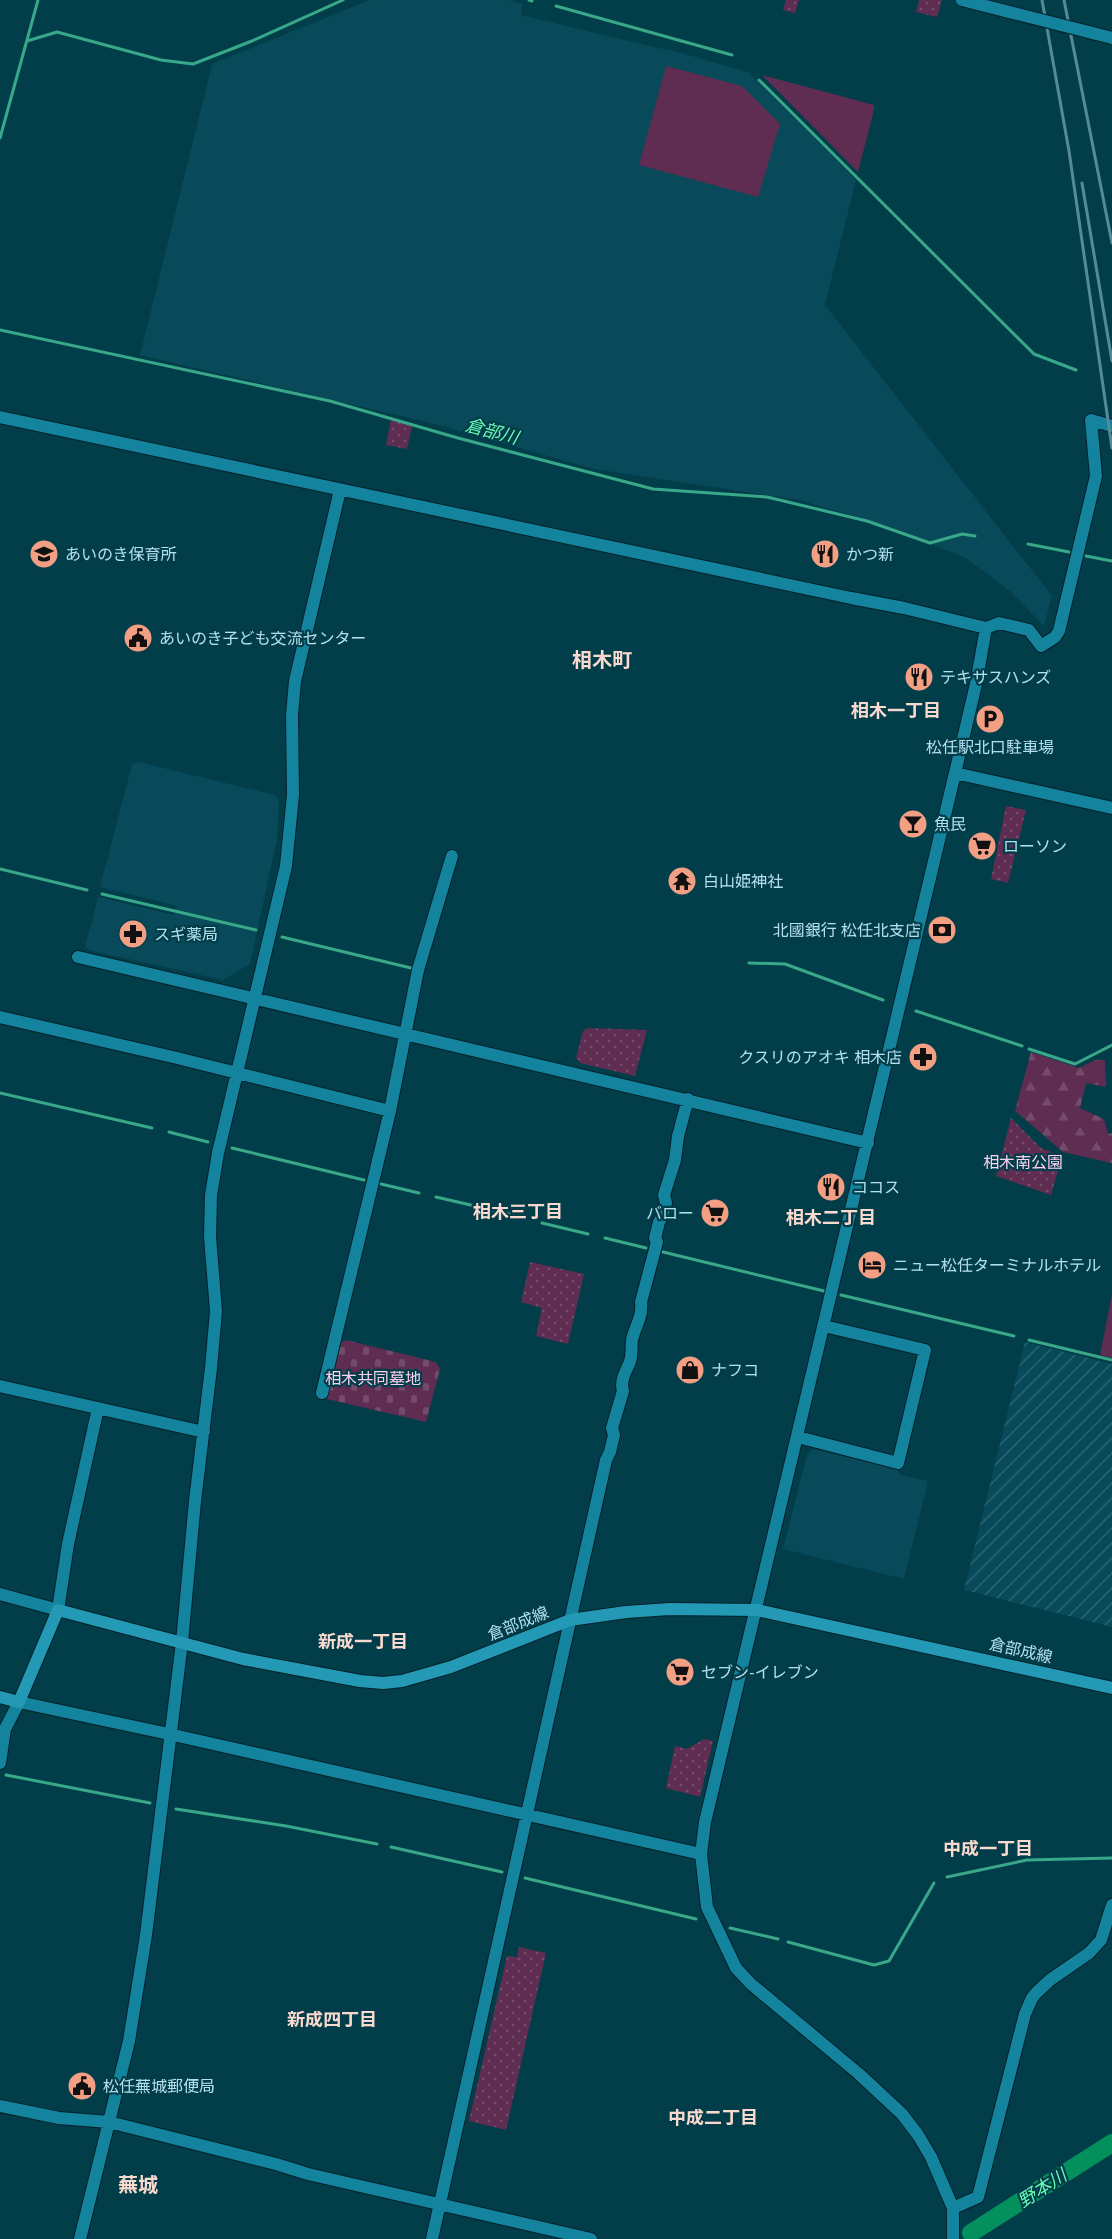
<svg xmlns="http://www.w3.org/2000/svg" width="1112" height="2239" viewBox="0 0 1112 2239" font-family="'PT Sans','Noto Sans JP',sans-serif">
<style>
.built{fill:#084a5a}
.industrial{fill:url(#industrial-furrows)}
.grass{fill:#5f2d51}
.forest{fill:url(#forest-firs)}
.cemetery{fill:url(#cemetery-stones)}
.park{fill:url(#park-dots)}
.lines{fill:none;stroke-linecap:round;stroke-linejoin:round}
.stream{stroke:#38a888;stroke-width:3}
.river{stroke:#03905c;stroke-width:18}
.tertiary-casing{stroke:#03222a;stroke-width:14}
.secondary-casing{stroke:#03222a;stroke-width:14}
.tertiary{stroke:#14839d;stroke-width:12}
.secondary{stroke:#2499b5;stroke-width:12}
.rail{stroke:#568a97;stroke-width:3}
.tertiary-bridge-casing{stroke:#03222a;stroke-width:14;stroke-linecap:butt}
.tertiary-bridge{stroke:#14839d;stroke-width:12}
.labels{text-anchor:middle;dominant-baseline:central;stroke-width:4.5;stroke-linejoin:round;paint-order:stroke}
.poi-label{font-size:16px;fill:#b4e0ed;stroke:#023d4a;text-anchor:start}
.park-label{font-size:16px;fill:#fed0ee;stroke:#023d4a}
.street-label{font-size:16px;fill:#b4e0ed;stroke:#023d4a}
.water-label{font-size:18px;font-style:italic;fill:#68fab3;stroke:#023d4a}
.neighbourhood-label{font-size:18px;font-weight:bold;fill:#fad9ce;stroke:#023d4a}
.quarter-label{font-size:20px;font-weight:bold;fill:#fad9ce;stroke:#023d4a}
</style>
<defs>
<pattern id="industrial-furrows" width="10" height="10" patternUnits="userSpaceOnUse" patternTransform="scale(1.5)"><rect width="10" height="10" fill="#084a5a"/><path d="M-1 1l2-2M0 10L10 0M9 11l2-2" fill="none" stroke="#2a6472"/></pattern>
<pattern id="forest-firs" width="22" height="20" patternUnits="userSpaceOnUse" patternTransform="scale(1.5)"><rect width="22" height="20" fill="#5f2d51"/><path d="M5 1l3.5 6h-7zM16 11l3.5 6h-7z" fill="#744b6a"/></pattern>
<pattern id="cemetery-stones" width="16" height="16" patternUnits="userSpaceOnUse" patternTransform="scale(1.5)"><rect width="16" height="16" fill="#5f2d51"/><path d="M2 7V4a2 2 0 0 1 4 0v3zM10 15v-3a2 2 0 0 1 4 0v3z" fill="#744b6a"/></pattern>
<pattern id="park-dots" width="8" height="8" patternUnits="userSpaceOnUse" patternTransform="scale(1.5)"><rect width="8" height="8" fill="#5f2d51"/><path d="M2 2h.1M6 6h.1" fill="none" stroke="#744b6a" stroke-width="1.8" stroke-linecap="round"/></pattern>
</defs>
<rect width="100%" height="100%" fill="#023d4a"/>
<path class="built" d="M370,0h139l14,4 -2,11 137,33 13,2 77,22 108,108 -31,125 227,291 -8,30 -33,-34 -47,-35 -99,-38 -66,-19 -205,-31 -163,-46 -291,-68 72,-291z
M139,762l136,33 4,5 -2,39 -27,125 -27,16 -135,-30 -3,-3 13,-50 76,18 3,-9 -77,-19 32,-123z
M813,1449l84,20 4,6 27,6 -24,98 -121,-30 24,-94z"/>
<path class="industrial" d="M1025,1342l87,22v263l-148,-37z"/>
<path class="grass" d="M666,66l76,20 38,38 -22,73 -119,-32z
M762,75l112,30v5l-16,62z
M1112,1294v64l-12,-3z"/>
<path class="forest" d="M1031,1052l48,16 16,-8h10l1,27 -20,-4 -6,25 24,11 4,15 4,-1v30l-49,-11 -48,-41z"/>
<path class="cemetery" d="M346,1340l90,22 4,7 -14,53 -99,-23 14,-56z"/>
<path class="park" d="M786,0h13l-4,13 -12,-3z
M919,0h23l-5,17 -21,-5z
M391,419l21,7 -5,23 -21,-4z
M1006,806l20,4 -18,73 -17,-4z
M588,1028l59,2 -12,46 -55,-13 -4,-5 7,-27z
M1011,1118l30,30 21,8 -11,39 -55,-19z
M530,1262l54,12 -16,70 -32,-8 6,-28 -21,-6z
M704,1739l9,2 -13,56 -34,-9 9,-42 12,3z
M519,1947l27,6 -40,177 -37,-9 38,-165 10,1z"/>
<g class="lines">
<path class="stream" d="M529,0l3,1
M556,6l176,49
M27,41l30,-9 104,28 32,4 59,-23 91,-41
M759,80l275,274 42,16
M0,138l38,-138
M0,330l330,71 128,37 195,51 114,8 100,24 63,22 32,-9 13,2
M1028,544l41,8
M1086,556l26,5
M0,869l87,21
M102,894l154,36
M282,937l129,31
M749,963l36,1 98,36
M916,1011l106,35
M1029,1049l46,15 37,-19
M0,1093l152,35
M169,1132l39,10
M232,1148l132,32
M381,1184l38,9
M436,1197l39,9
M492,1210l33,8
M542,1223l46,11
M605,1238l41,10
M663,1252l161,39
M841,1295l173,41
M1029,1340l83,20
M6,1775l144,28
M176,1809l110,17 91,18
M391,1847l111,25
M947,1877l80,-17 85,-2
M525,1878l171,41
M730,1928l48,11
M788,1942l86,23 15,-4 45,-78"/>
<path class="river" d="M971,2233l141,-90"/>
<g class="tertiary-casing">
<path id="tertiary" d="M0,417l851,181 53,10 82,20 13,-5 30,7 12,16 14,-9 4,-6 37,-155 -5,-56 21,6
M955,773l157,35
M78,957l790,186
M0,1017l177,41 213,53 -68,282
M390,1111l28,-141 34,-114
M0,1386l204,46
M798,1437l100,26 27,-113 -101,-24
M0,1594l58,16 10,-66 30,-136
M0,1763l5,-34 14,-27 150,32 532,120
M0,2106l59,12 50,4 167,42 32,10 283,65
M953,2208l25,-11 47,-183 7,-16 4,-5 14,-13 39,-27 12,-13 11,-35
M80,2239l49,-198 17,-106 36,-293 13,-141 16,-133 5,-57 -6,-74 1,-42 7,-42 68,-287 7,-71 -1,-80 3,-34 45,-191
M432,2239l174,-779 4,-8 4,-17 -2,-7 11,-37c-3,-10 2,-18 6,-27 4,-8 2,-17 3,-24 3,-14 11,-23 9,-38l16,-60 -2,-4 4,-16 3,-5 4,-14 -2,-8 11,-35 3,-24 10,-37
M953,2239v-31l-22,-51 -13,-22 -16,-21 -43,-40 -108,-90 -15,-16 -29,-61 -6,-53 4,-32 250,-1049 21,-89 10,-56"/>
</g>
<g class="secondary-casing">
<path id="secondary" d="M0,1697l19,5 39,-92 185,49 117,22 23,2 19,-2 49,-14 119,-47 56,-8 44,-3 87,1 355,78"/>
</g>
<use href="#tertiary" class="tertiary"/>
<use href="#secondary" class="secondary"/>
<path class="rail" d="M1042,0l27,151 43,297
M1064,0l48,243
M1082,183l30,178"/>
<g class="tertiary-bridge-casing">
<path id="tertiary-bridge" d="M962,0l150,38"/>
</g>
<use href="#tertiary-bridge" class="tertiary-bridge"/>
</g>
<defs>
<g id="school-disc" transform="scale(1.5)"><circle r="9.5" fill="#f39f83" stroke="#023d4a"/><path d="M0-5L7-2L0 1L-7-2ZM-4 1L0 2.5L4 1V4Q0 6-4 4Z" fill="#111"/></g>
<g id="restaurant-disc" transform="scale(1.5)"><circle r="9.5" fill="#f39f83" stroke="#023d4a"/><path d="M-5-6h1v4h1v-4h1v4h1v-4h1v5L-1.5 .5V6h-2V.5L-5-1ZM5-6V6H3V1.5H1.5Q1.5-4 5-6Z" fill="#111"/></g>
<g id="civic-disc" transform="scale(1.5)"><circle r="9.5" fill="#f39f83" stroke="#023d4a"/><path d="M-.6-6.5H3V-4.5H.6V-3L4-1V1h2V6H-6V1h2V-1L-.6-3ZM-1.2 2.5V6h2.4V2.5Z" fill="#111"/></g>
<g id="parking-disc" transform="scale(1.5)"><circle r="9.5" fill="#f39f83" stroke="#023d4a"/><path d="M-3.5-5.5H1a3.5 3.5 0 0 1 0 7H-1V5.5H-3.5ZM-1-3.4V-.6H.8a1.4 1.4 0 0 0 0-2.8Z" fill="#111"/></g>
<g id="bar-disc" transform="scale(1.5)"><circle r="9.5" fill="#f39f83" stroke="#023d4a"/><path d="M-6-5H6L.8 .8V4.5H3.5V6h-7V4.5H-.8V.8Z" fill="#111"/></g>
<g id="supermarket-disc" transform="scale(1.5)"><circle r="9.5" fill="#f39f83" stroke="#023d4a"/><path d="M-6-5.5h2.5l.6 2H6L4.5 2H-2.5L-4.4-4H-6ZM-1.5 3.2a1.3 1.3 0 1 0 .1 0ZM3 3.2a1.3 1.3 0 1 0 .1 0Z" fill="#111"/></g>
<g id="temple-disc" transform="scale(1.5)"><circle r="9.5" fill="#f39f83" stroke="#023d4a"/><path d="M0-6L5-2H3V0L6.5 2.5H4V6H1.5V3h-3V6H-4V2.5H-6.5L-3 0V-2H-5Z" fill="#111"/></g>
<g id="bank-disc" transform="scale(1.5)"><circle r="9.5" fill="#f39f83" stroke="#023d4a"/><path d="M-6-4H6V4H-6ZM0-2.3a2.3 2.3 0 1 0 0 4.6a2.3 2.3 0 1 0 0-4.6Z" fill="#111"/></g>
<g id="pharmacy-disc" transform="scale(1.5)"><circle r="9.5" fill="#f39f83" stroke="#023d4a"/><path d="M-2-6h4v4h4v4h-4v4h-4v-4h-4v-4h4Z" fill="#111"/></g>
<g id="hotel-disc" transform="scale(1.5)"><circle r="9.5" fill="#f39f83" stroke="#023d4a"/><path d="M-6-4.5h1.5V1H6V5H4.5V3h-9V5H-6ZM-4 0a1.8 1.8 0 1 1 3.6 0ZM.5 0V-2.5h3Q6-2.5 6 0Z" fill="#111"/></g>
<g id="shop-disc" transform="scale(1.5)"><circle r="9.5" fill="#f39f83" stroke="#023d4a"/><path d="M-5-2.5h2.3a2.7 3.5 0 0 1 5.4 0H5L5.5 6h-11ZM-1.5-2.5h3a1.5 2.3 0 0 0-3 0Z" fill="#111"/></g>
</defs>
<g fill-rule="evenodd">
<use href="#school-disc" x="44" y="554"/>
<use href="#restaurant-disc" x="825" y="554"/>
<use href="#civic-disc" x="138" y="638"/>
<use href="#restaurant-disc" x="919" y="677"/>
<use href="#parking-disc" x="990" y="719"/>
<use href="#bar-disc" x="913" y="824"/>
<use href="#supermarket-disc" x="982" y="846"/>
<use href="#temple-disc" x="682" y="881"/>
<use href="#bank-disc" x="942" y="930"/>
<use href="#pharmacy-disc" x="133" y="934"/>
<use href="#pharmacy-disc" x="923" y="1057"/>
<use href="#restaurant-disc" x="831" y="1187"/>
<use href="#supermarket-disc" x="715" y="1213"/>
<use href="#hotel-disc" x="872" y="1265"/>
<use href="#shop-disc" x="690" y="1370"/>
<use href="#supermarket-disc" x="680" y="1672"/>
<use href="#civic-disc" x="82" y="2086"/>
</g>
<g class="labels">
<g class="poi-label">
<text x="65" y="554">あいのき保育所</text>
<text x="846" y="554">かつ新</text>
<text x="159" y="638">あいのき子ども交流センター</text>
<text x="940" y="677">テキサスハンズ</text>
<text x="990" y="747" text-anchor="middle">松任駅北口駐車場</text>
<text x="934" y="824">魚民</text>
<text x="1003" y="846">ローソン</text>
<text x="703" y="881">白山姫神社</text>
<text x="921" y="930" text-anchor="end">北國銀行 松任北支店</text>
<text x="154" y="934">スギ薬局</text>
<text x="902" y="1057" text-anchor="end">クスリのアオキ 相木店</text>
<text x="852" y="1187">ココス</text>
<text x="694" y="1213" text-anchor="end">バロー</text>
<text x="893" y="1265">ニュー松任ターミナルホテル</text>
<text x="711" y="1370">ナフコ</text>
<text x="701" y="1672">セブン-イレブン</text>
<text x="103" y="2086">松任蕪城郵便局</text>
</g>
<g class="park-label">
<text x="1023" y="1162">相木南公園</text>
<text x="373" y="1378">相木共同墓地</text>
</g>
<g class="street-label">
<text transform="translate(518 1623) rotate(-22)">倉部成線</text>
<text transform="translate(1021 1650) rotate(13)">倉部成線</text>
</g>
<g class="water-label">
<text transform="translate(492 431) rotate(15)">倉部川</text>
<text transform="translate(1042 2188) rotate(-33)">野本川</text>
</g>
<g class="neighbourhood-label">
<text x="896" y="710">相木一丁目</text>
<text x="518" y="1211">相木三丁目</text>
<text x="831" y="1217">相木二丁目</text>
<text x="363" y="1641">新成一丁目</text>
<text x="988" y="1848">中成一丁目</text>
<text x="332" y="2019">新成四丁目</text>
<text x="713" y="2117">中成二丁目</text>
</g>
<g class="quarter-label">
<text x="602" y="660">相木町</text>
<text x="138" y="2185">蕪城</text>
</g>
</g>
</svg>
